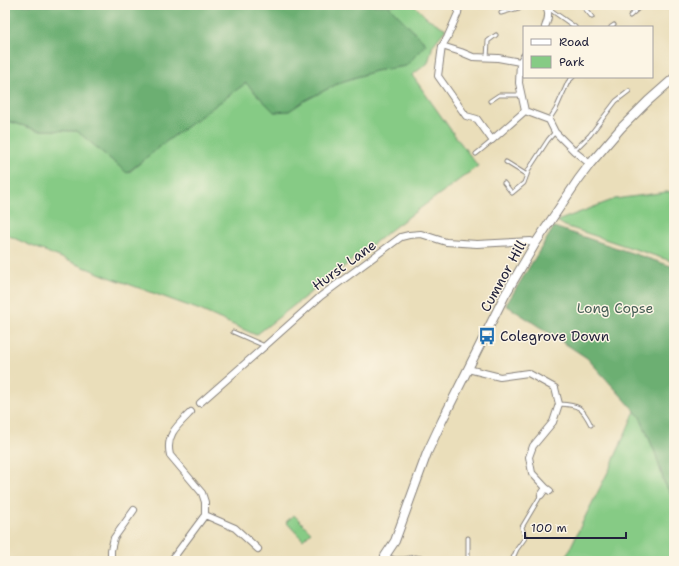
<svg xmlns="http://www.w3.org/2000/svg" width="679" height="566" viewBox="0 0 679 566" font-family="'Shantell Sans',sans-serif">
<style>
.green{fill:#86cb85;stroke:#547660}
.forest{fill:#6caf72;stroke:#476856}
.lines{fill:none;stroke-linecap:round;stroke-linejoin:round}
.service-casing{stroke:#86807a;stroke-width:5}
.minor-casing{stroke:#86807a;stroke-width:8}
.tertiary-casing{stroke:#86807a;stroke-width:10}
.service{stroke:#fff;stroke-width:3}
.minor{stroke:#fff;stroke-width:6}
.tertiary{stroke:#fff;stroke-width:8}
.labels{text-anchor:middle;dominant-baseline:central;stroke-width:3;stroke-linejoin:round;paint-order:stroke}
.street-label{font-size:14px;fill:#22223b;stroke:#fcf5e5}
.park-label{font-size:14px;fill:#455d55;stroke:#fcf5e5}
.poi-label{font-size:14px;fill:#22223b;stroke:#fcf5e5;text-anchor:start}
</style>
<rect width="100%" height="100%" fill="#fcf5e5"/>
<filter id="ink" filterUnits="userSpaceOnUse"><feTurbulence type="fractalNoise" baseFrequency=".025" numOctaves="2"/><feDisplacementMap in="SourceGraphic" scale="8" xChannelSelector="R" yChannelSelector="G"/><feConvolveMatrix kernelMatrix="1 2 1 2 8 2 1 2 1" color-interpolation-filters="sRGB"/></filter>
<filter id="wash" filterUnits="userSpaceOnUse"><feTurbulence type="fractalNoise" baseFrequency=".012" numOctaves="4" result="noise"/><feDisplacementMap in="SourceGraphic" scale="16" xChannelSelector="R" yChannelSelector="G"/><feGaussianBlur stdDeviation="0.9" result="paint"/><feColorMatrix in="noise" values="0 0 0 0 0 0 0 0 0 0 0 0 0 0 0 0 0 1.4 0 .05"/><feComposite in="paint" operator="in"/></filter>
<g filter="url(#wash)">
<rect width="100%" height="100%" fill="#eadeba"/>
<path class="green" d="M388,5h26l13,13 19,11 -13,16 -5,18 -16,12 41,58 25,33 -82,60 -140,109 -56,-25 -94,-34 -79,-32 -22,-10v-114l32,10 40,1 51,42 39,-32 79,-58 28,29 15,-1 15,-10 37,-19 34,-11 31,-5 -16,-59z
M674,191v71l-109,-36 -8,-5 58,-22z
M635,411l5,6 16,38 8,27 10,18v61h-110l22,-46 25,-49z
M294,515l17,17 -8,8 -17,-18z"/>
<path class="forest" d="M5,5h383l38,39 -20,22 -31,5 -34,11 -37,19 -15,10 -15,1 -28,-29 -79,58 -40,32 -50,-42 -40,-1 -32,-10z
M554,227l120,40v233l-10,-18 -8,-27 -16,-38 -5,-6 -48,-53 -81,-53z"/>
</g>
<g filter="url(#ink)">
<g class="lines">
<g class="service-casing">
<path id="service" d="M582,5l10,12
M548,8l27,19
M501,13l21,-6 3,-2
M630,16l12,-11
M611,27l3,-2
M487,58l1,-17 8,-6
M490,101l9,-6h23
M549,120l7,-11 12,-27 5,-5
M574,151l16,-16 26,-34 13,-10
M476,154l16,-13
M506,162l21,13
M504,183l8,10 12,-10 5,-14 19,-29 7,-8
M233,332l32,14
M559,404c20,1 23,3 32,21
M468,538v23
M385,556l10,3h9l11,-2 26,4
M513,558l4,-9 8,-11 -3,-11 19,-32"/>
</g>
<g class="minor-casing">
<path id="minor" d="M459,5l-1,8 -11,25 -5,8 -4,30 28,40 11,3 15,21 33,-29
M545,27c3,-7 5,-16 0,-22
M442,46l19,6 12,5 25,1 22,4
M524,56l-4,6 -1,21 6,28 24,9 6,12 19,19 16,13
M468,369l32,8 28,-4 27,15 4,16 -6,18 -20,24 -4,11 3,16 14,15 4,3
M200,403l65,-57 56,-50 80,-59 8,-2 12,-1 25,8 31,2 54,-3 4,3
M541,495l5,-7
M205,515l30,13 23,21
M111,561v-11l3,-12 20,-28
M171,561l34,-46v-13l-3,-9 -32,-38c-5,-20 8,-30 21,-43"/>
</g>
<g class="tertiary-casing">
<path id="tertiary" d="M384,561l1,-5 10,-15 32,-88 15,-32 63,-126 30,-51 43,-64 12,-16 31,-36 27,-27 26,-23"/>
</g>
<use href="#service" class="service"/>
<use href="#minor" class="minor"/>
<use href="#tertiary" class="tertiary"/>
</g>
</g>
<defs>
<g id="bus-bare" transform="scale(1.38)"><path d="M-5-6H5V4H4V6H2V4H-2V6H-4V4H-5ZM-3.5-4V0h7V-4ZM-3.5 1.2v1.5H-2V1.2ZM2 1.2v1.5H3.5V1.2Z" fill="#1f6fb2" stroke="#fcf5e5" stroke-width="2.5" paint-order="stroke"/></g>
</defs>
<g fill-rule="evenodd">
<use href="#bus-bare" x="487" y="336"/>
</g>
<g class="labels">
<g class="street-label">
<text transform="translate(344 265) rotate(-36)">Hurst Lane</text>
<text transform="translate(503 276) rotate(-61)">Cumnor Hill</text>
</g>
<g class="park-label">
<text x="615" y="308">Long Copse</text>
</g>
<g class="poi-label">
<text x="500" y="336">Colegrove Down</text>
</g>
</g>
<rect width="679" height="566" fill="none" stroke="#fcf5e5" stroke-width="20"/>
<rect x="523" y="26" width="130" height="52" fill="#fcf5e5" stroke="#a5a1a1"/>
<rect x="531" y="39" width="20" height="6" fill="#ffffff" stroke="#a5a1a1"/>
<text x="559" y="46" font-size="12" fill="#22223b">Road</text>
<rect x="531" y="56" width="20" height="12" fill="#86cb85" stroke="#a5a1a1"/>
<text x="559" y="66" font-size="12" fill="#22223b">Park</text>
<path d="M525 532v6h101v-6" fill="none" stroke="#22223b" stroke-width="2"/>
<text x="531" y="532" font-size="12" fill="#22223b" stroke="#fcf5e5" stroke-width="3" paint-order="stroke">100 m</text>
</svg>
